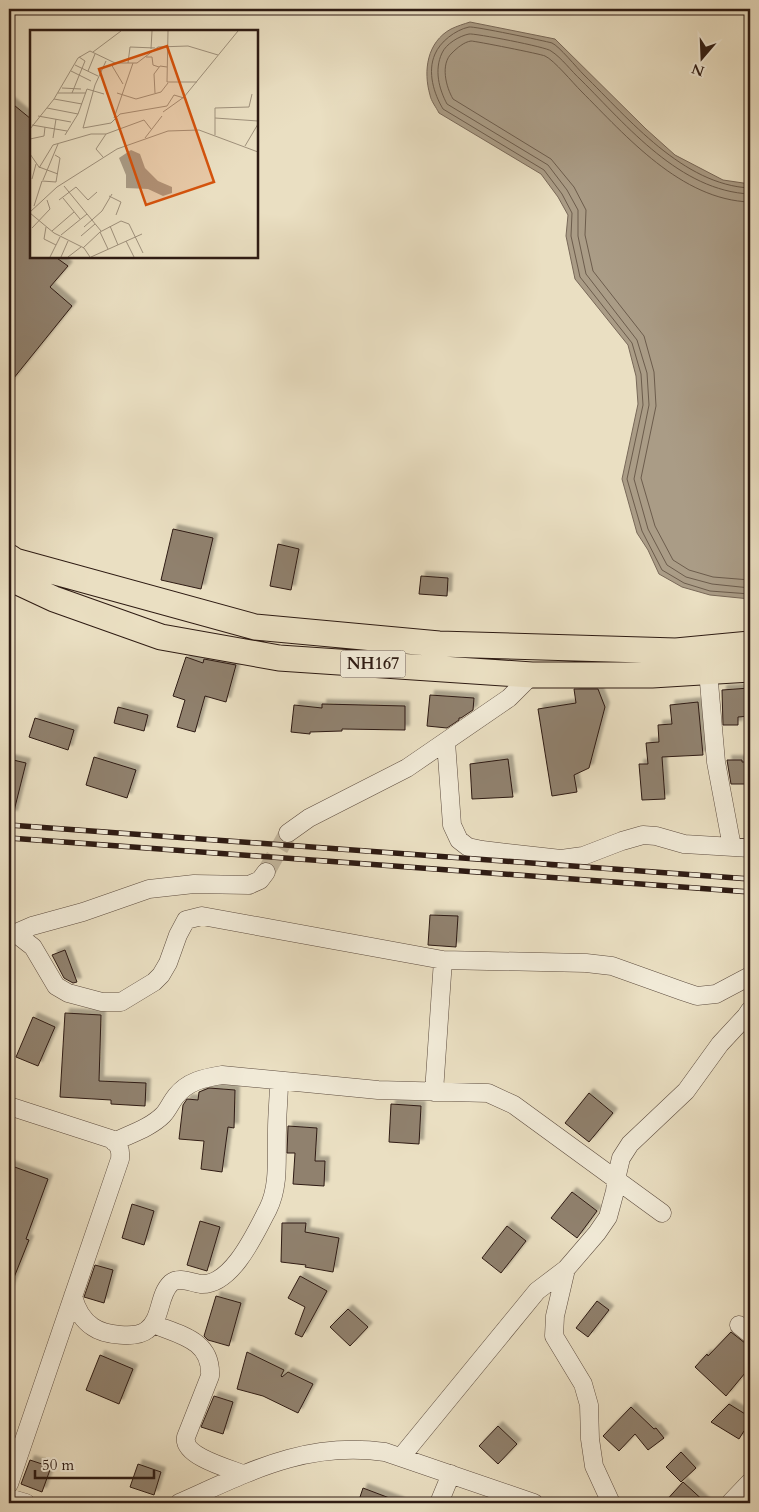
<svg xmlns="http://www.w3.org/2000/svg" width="759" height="1512" viewBox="0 0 759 1512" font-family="Cardo,serif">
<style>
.water{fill:#aa9c86;stroke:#786858}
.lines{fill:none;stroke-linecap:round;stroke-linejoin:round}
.shore{stroke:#6c5c4c;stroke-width:1}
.building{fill:#90816e;stroke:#2e1b13;filter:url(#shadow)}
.minor-tunnel{stroke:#c4b89f;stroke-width:18;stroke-dasharray:18 9;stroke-linecap:butt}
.minor-casing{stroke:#5d4c3f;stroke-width:19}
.highway-casing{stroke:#2e1b13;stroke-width:27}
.minor{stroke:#f1ead7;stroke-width:18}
.highway{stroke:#eadfc2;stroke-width:25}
.rail-casing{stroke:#2e1b13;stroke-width:5.5}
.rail{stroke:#f1ead7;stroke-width:4;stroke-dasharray:11;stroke-linecap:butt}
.labels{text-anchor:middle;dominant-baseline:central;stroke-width:5;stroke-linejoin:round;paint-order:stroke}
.shield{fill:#f1ead7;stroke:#68594e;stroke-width:1}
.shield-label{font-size:16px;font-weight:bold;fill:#2e1b13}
.inset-road{fill:none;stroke:#9f917c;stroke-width:1}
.view{fill:#d5530d;fill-opacity:0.15;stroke:#d5530d;stroke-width:2.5}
.inset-edge{fill:none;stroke:#2e1b13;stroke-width:2.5}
</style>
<defs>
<filter id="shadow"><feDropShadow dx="4.5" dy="-4.5" stdDeviation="1" flood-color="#0004"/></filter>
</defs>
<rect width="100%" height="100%" fill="#eadfc2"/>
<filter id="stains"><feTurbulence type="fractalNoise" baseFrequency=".004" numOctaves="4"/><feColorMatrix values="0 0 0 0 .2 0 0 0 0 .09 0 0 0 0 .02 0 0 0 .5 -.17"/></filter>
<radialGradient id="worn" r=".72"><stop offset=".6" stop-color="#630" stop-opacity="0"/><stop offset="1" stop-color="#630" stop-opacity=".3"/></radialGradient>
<path class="water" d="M470,22l85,17 91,90 29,26 48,25 27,4v415l-40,-4 -28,-8 -23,-13 -11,-24 -11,-17 -15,-54 16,-75 -2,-28 -8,-31 -53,-66 -9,-43 2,-21 -10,-18 -17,-23 -102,-61c-3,-6 -8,-12 -9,-18 -7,-24 -3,-53 21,-66 6,-3 13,-5 19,-7z"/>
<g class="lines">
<path class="shore" d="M750,188c-67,-3 -121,-69 -166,-113 -7,-7 -25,-29 -32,-32 -7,-2 -78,-17 -83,-16 -14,3 -29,15 -34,27 -8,18 -1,40 8,55l101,61 18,24 10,19 -1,23 9,41 52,66 9,31 2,31 -16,74 15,52 20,39 22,13 26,8 40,3
M750,194c-70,-3 -123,-68 -169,-114 -10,-9 -19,-22 -30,-29 -4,-4 -77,-18 -82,-17 -10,2 -23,10 -27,19 -8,17 -3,36 5,51l101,61 19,25 11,20v26l8,38 51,66 10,33 2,32 -15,74 14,50 19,36 19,12 26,7 38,4
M750,202c-69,-2 -124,-66 -169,-111 -8,-8 -27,-31 -36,-35 -4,-2 -70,-15 -74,-15 -7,1 -14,7 -19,12 -12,11 -6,34 1,46l98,60 23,28 12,23 -1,25 8,36 51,65 10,36 2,34 -15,72 14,48 18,34 16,10 24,7 37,3"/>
</g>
<path class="building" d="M9,101l22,18v137h23l14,10 -18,21 22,19 -63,78z
M173,529l40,9 -12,51 -40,-9z
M278,544l21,5 -8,41 -21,-4z
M421,576l27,2 -1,18 -28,-2z
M186,657l17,6 1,-4 32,6 -10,37 -21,-6 -10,36 -18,-5 8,-27 -12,-4z
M750,688v28l-12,1v8h-15l-1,-35z
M574,689h24l7,18 -16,61 -15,7 3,17 -25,4 -14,-87 38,-6z
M430,695l44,3 -1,12 -12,8h-2v2l-12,8 -20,-2z
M698,702l5,53 -41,2 3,42 -23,1 -3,-36h9l-2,-21 13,-1 -1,-17 14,-1 -2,-19z
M322,704l83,2v24l-63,-1v2l-32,1v2l-19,-2 3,-27 28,3z
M118,707l30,8 -4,16 -30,-8z
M35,718l39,12 -6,20 -39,-13z
M94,757l42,13 -9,28 -41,-13z
M9,759l17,4 -13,52 -4,-1z
M508,759l5,38 -41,2 -2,-35z
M727,760h15v2h8v22h-19z
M430,915l28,1 -2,31 -28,-2z
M65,950l12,32 -4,1 -9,-5 -12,-23z
M65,1013l36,2 -2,66 47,2 -1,23 -34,-2v-4l-51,-3z
M33,1017l22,10 -17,39 -22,-9z
M209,1088l26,2 -1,38 -6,-1 -6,45 -21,-3 3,-28 -25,-2 4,-34 4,-6 11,1 1,-8z
M589,1093l24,20 -24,29 -24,-19z
M391,1104l30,2 -2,38 -30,-2z
M288,1126l29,2 -2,33h10l-1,25 -31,-2 2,-31h-8z
M9,1165l39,14 -22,60 3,1 -20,50z
M572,1192l25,19 -20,27 -26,-20z
M132,1204l22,7 -10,34 -22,-7z
M200,1221l20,6 -13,44 -20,-6z
M282,1223h24l-1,9 34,6 -6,34 -28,-5 1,-2 -25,-3z
M507,1226l19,15 -25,32 -19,-15z
M95,1265l18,5 -9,33 -20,-6z
M300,1276l27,15 -25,46 -7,-3 10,-27 -17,-9z
M216,1296l25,7 -12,43 -21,-6 -4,-4z
M597,1301l12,9 -21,27 -12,-9z
M348,1309l20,18 -18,19 -20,-19z
M731,1332l19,15v20l-24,29 -31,-29 12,-13 1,2z
M247,1352l37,18 -3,6 1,1 6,-5 25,12 -15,29 -35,-17 -26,-7z
M100,1355l33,14 -14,35 -33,-14z
M214,1396l19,6 -10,32 -22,-7z
M729,1404l21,13v18l-6,-4 -5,8 -28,-17z
M631,1407l23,22 2,-1 8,10 -16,12 -13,-16 -16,17 -16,-15z
M498,1426l19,18 -19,20 -19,-18z
M681,1452l15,16 -15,14 -15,-15z
M30,1460l21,7 -9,25 -21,-8z
M138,1464l23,8 -7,23 -24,-8z
M683,1482l23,21h-42z
M363,1488l37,14 -1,1h-41z"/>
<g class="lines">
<path class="minor-tunnel" d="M266,872l22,-39"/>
<g class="minor-casing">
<path id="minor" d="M708,671l8,91 16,85
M446,742l6,83 7,15 9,7 14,3 79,9 22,-3 39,-15 21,-6 13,1 28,8 66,4
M288,833l21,-15 98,-50 102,-70 23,-23
M15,933l18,14 23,39 12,7 34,9h19l33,-20 7,-7 7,-12 10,-28 8,-15 16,-4 241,44 143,3 26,3 70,25 15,5 19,-2 34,-18
M9,936l23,-10 51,-14 66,-23 45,-5 55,1 11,-5 6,-8
M434,1092l9,-132
M9,1106l102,33c8,6 10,10 9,20l-111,325
M114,1142c16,-8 36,-14 49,-27 5,-5 8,-13 13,-19 12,-15 28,-18 46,-21l156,15 110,3 26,12 148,108
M566,1269l-11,47 -1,20 29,48 6,21 1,34 4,27 17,37
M73,1296c3,12 9,24 20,31 11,8 43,12 54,3 15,-11 11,-35 24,-47 8,-7 21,0 30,1 31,2 55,-52 67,-75 12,-24 8,-53 9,-79 0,-16 2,-33 2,-49
M153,1324c27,11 59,16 57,52l-24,61c-4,19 44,32 57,37
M739,1325l11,9
M401,1457l136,-166 29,-22 31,-36 11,-16 7,-26 2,-16 4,-17 9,-14 56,-53 34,-47 26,-28 4,-6
M9,1498l17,5
M179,1503c70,-31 126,-62 206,-51l149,51
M439,1503l12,-29
M730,1503l20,-21"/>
</g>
<g class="highway-casing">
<path id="highway" d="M9,557l6,4 240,66 184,17 237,7 74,-7
M9,578l45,21 107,38 118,21 253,17h120l98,-6"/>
</g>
<use href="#minor" class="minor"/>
<use href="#highway" class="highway"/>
<g class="rail-casing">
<path id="rail" d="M9,825l741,54
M9,838l741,54"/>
</g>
<use href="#rail" class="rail"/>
</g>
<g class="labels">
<rect class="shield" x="340.5" y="650.5" width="65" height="27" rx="4"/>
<g class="shield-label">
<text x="373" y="664">NH167</text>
</g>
</g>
<g transform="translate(30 30)">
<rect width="228" height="228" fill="#eadfc2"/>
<path d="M101,120l9,4 5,14 13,13 14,6v6l-9,3 -15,-7 -22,-1v-13l-7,-17z" fill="#aa9c86"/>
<path class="inset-road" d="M138,1l-1,51h30M121,19l1,-18M63,22l28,-21M116,27h6l1,8 6,2M76,31l-11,24 -12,43 28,-5 9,-9 47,-8 7,-11 10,3M98,33l2,-16 25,1M81,34l12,20M45,35l23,11M41,41l20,10M58,41l7,-17M32,58l19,1M28,63h28M42,63l13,-32 -6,-4M87,63l19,6 25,-7 7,-9M125,63l-1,-19 6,-8 7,1M24,69l28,5M17,78l31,6M133,82l21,-15 54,-66M8,86l33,6M84,88l19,-55M185,88l43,3M2,95l35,6M0,99l24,-30 24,-41 12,-7 25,12h22l21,-16 30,-1 30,9M35,105l13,-21 9,-25 17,5M185,105v-27l34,-1 3,-13M23,108l3,-19M115,108l17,-22M0,109l14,-3 1,-9M215,116l13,-22M0,124l9,13 19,7M25,125l5,3 -4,24M73,127l-7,-8 10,-15 38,-14 7,9M9,138l14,-23 38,-11h15M2,149l4,-15M13,150l15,-36M34,156l37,45M79,166l12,6 -5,13M33,168l17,21M29,170l17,-13 12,13 9,-8M4,176l8,-25 14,1M0,182l27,-25 60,-38 51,-18 31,-1 59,22M0,183l24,20 30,15 6,9M80,196l8,19M16,197l-2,12 12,6M54,197l18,-16 10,-17M2,198l18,-19 -3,-9M22,201l22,-19M70,202l8,17M31,205l26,-21M51,206l14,-12M96,211l8,16M53,218l17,-16 21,-11 8,3 14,29M20,227l10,-20M31,227l7,-16M38,227l13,-10M61,227l51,-23"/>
<path class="view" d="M137,16l47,136 -68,23 -47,-136z"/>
<rect width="228" height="228" class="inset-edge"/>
</g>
<rect width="759" height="1512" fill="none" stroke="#eadfc2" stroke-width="30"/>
<rect x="10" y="10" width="739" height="1492" fill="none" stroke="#2e1b13" stroke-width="2.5"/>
<rect x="15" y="15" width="729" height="1482" fill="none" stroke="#2e1b13"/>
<g transform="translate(702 58) rotate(199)" stroke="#f1ead7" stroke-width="4" paint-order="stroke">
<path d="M0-4L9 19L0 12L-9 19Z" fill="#2e1b13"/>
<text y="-8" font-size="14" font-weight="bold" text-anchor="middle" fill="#2e1b13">N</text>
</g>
<path d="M35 1470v8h119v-8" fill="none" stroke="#2e1b13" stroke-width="2.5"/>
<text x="42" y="1470" font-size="15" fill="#2e1b13" stroke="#f1ead7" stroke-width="4" paint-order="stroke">50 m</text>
<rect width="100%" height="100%" filter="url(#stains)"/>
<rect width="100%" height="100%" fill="url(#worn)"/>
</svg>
